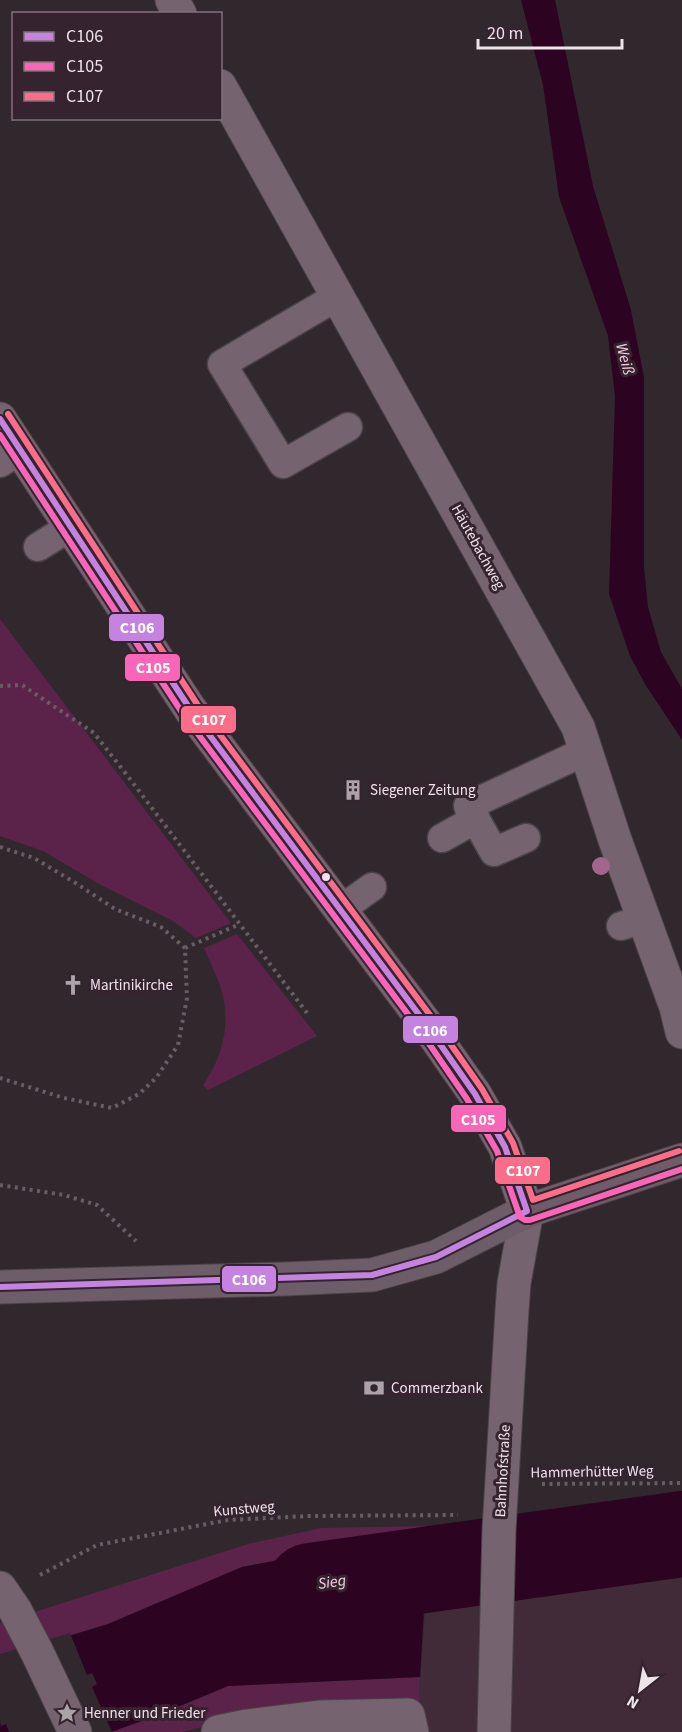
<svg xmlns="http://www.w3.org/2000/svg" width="682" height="1732" viewBox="0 0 682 1732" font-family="'Source Sans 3',sans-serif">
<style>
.built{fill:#412b38}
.green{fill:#5b234a}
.water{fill:#2c0421}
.pier{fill:#31282e}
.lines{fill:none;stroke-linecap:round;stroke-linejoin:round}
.river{stroke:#2c0421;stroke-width:86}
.lane-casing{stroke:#4b4347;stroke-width:31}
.street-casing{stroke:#4b4347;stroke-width:35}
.secondary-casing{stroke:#4b4347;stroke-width:35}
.path{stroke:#685d64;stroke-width:4;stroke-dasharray:3 4.5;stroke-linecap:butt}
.lane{stroke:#75646f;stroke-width:28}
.street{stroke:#75646f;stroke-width:33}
.secondary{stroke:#6d5d68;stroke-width:33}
.bus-1-casing{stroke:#35242f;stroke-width:10}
.bus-2-casing{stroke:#35242f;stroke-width:10}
.bus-3-casing{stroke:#35242f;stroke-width:10}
.bus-1{stroke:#c483df;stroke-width:6}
.bus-2{stroke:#fa66b7;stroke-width:6}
.bus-3{stroke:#fb6d88;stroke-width:6}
.tree{fill:#a2668d}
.bus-dot{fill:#eee3e9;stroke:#35242f;stroke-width:2}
.labels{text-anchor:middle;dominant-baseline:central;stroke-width:6;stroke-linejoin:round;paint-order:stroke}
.street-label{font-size:15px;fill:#eee3e9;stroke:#35242f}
.poi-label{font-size:15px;fill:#eee3e9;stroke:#35242f;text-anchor:start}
.water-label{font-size:16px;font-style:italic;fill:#f8cee7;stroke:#35242f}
.line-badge{stroke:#35242f;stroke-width:2}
.badge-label{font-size:16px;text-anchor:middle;font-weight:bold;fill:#fff}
</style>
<rect width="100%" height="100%" fill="#31282e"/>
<path class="built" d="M682,1542v190h-265l11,-172 196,-16z"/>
<path class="green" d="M0,619l231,304 -35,15 -23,-17 -72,-36 -58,-34 -43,-15z
M237,934l80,102 -109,54 -5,-5c18,-25 26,-54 21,-84 -3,-18 -13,-36 -20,-53z
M429,1526l-104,25 -83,16 -134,57 -108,33v-34l248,-79 73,-16z
M420,1677l-1,31 -156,4 -81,20h-71l50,-18 67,-28z"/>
<path class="water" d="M521,0h34l38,186 38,124 13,68v189l4,40 13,45 21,37v51l-37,-56 -15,-28 -21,-62 6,-198 -7,-60 -49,-139 -16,-112z
M623,1501h59v41l-58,2z
M429,1526l-9,151 -192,9 -67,28 -50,18h-111v-75l108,-33 134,-57 83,-16z"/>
<path class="pier" d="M70,1633l17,42 5,-2 5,11 -5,3 20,45h-103l-3,-8 -5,2 -1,-3v-69z"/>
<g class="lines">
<path class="river" d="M310,1586l372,-52"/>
<g class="lane-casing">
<path id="lane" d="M338,296l-116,68 61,100 65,-37
M0,463l20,-13
M38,547l32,-20
M442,838l34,-19
M526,838l-32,14 -26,-46 118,-55
M340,910l32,-23
M621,926l22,-7"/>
</g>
<g class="street-casing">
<path id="street" d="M172,0l8,14
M220,86l358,641 37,113 61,167 6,25
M0,419l190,290 236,315 49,70 30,53 22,64 -13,72 -2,27 -13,220 -5,202
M0,1588l15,22 22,42 38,80
M218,1732l29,-6 72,-9 89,-2 4,17"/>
</g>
<g class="secondary-casing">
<path id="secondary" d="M0,1287l285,-8 87,-4 64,-18 91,-46 155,-51"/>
</g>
<path class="path" d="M0,686l22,-1 72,48 36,46 177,234
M0,847l34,11 40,24 41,27 46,18 24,21 2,50 -9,47 -22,33 -17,16 -27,14 -48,-10 -64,-20
M185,948l55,-24
M0,1185l64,10 33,10 39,36
M542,1484l140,-1
M40,1575l57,-30 131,-25 80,-4 150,-1"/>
<use href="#lane" class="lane"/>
<use href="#street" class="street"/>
<use href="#secondary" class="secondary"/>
<g class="bus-1-casing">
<path id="bus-1" d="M0,419l190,290 236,315 49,70 30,53 22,64 -91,46 -64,18 -372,12"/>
</g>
<g class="bus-2-casing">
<path id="bus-2" d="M0,435l183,279 236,315 48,70 30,52 23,66 5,3h5l152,-51"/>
</g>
<g class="bus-3-casing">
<path id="bus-3" d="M8,414l189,290 236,315 49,70 31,54 20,57 146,-49"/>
</g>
<use href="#bus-1" class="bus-1"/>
<use href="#bus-2" class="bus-2"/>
<use href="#bus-3" class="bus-3"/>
</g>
<circle class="tree" cx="601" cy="866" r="9"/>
<defs>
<g id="building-bare" transform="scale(1.62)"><path d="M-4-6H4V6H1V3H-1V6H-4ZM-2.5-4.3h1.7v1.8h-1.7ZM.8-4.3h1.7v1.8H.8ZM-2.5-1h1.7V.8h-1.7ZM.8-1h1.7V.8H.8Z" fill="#aca2a8" stroke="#35242f" stroke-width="2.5" paint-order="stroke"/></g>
<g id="church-bare" transform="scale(1.62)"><path d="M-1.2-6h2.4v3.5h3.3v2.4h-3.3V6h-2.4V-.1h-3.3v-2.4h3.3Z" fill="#aca2a8" stroke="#35242f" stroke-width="2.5" paint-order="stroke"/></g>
<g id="bank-bare" transform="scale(1.62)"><path d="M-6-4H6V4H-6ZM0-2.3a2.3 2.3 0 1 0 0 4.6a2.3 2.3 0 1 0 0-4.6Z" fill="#aca2a8" stroke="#35242f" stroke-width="2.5" paint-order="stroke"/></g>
<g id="sight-bare" transform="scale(1.62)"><path d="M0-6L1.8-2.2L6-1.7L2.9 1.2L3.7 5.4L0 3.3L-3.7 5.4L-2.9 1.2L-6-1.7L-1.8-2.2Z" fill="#aca2a8" stroke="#35242f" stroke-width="2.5" paint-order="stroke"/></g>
</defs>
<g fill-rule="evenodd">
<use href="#building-bare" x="353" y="790"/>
<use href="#church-bare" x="73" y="985"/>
<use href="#bank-bare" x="374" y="1388"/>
<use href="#sight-bare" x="67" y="1713"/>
</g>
<circle class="bus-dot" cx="326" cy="877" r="5"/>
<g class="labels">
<g class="street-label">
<text transform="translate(478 547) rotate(61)">Häutebachweg</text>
<text transform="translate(503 1471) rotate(-87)">Bahnhofstraße</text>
<text transform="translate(592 1472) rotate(-1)">Hammerhütter Weg</text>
<text transform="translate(244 1509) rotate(-5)">Kunstweg</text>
</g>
<g class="poi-label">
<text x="370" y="790">Siegener Zeitung</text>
<text x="90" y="985">Martinikirche</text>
<text x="391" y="1388">Commerzbank</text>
<text x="84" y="1713">Henner und Frieder</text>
</g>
<g class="water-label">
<text transform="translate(625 359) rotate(75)">Weiß</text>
<text transform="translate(332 1582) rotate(-8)">Sieg</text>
</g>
</g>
<g class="line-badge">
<rect x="108" y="613" width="57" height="29" rx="6" fill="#c483df"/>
<rect x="124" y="653" width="57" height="29" rx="6" fill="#fa66b7"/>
<rect x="180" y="705" width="57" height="29" rx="6" fill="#fb6d88"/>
<rect x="402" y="1015" width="57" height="29" rx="6" fill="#c483df"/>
<rect x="450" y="1104" width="57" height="29" rx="6" fill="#fa66b7"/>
<rect x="494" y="1156" width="57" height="29" rx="6" fill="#fb6d88"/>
<rect x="221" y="1265" width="56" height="28" rx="6" fill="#c483df"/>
</g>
<g class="badge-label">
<text x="137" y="633">C106</text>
<text x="153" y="673">C105</text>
<text x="209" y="725">C107</text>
<text x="430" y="1036">C106</text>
<text x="478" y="1125">C105</text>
<text x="523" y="1176">C107</text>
<text x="249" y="1285">C106</text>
</g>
<rect x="12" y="12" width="210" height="108" fill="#35242f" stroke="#7f7079" stroke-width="1.5"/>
<rect x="24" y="32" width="30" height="9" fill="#c483df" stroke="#7f7079" stroke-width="1.5"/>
<text x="66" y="42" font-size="18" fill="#eee3e9">C106</text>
<rect x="24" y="62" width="30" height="9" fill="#fa66b7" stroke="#7f7079" stroke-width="1.5"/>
<text x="66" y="72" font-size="18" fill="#eee3e9">C105</text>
<rect x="24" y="92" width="30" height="9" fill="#fb6d88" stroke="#7f7079" stroke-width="1.5"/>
<text x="66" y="102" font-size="18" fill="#eee3e9">C107</text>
<g transform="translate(640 1690) rotate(211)" stroke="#35242f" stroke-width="4.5" paint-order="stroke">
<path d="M0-4.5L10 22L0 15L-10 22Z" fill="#eee3e9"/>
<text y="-9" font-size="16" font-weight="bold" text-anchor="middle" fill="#eee3e9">N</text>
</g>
<path d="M478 39v9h144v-9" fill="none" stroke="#eee3e9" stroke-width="3"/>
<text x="487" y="39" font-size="18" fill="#eee3e9" stroke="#35242f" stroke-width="4.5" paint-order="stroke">20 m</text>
</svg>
